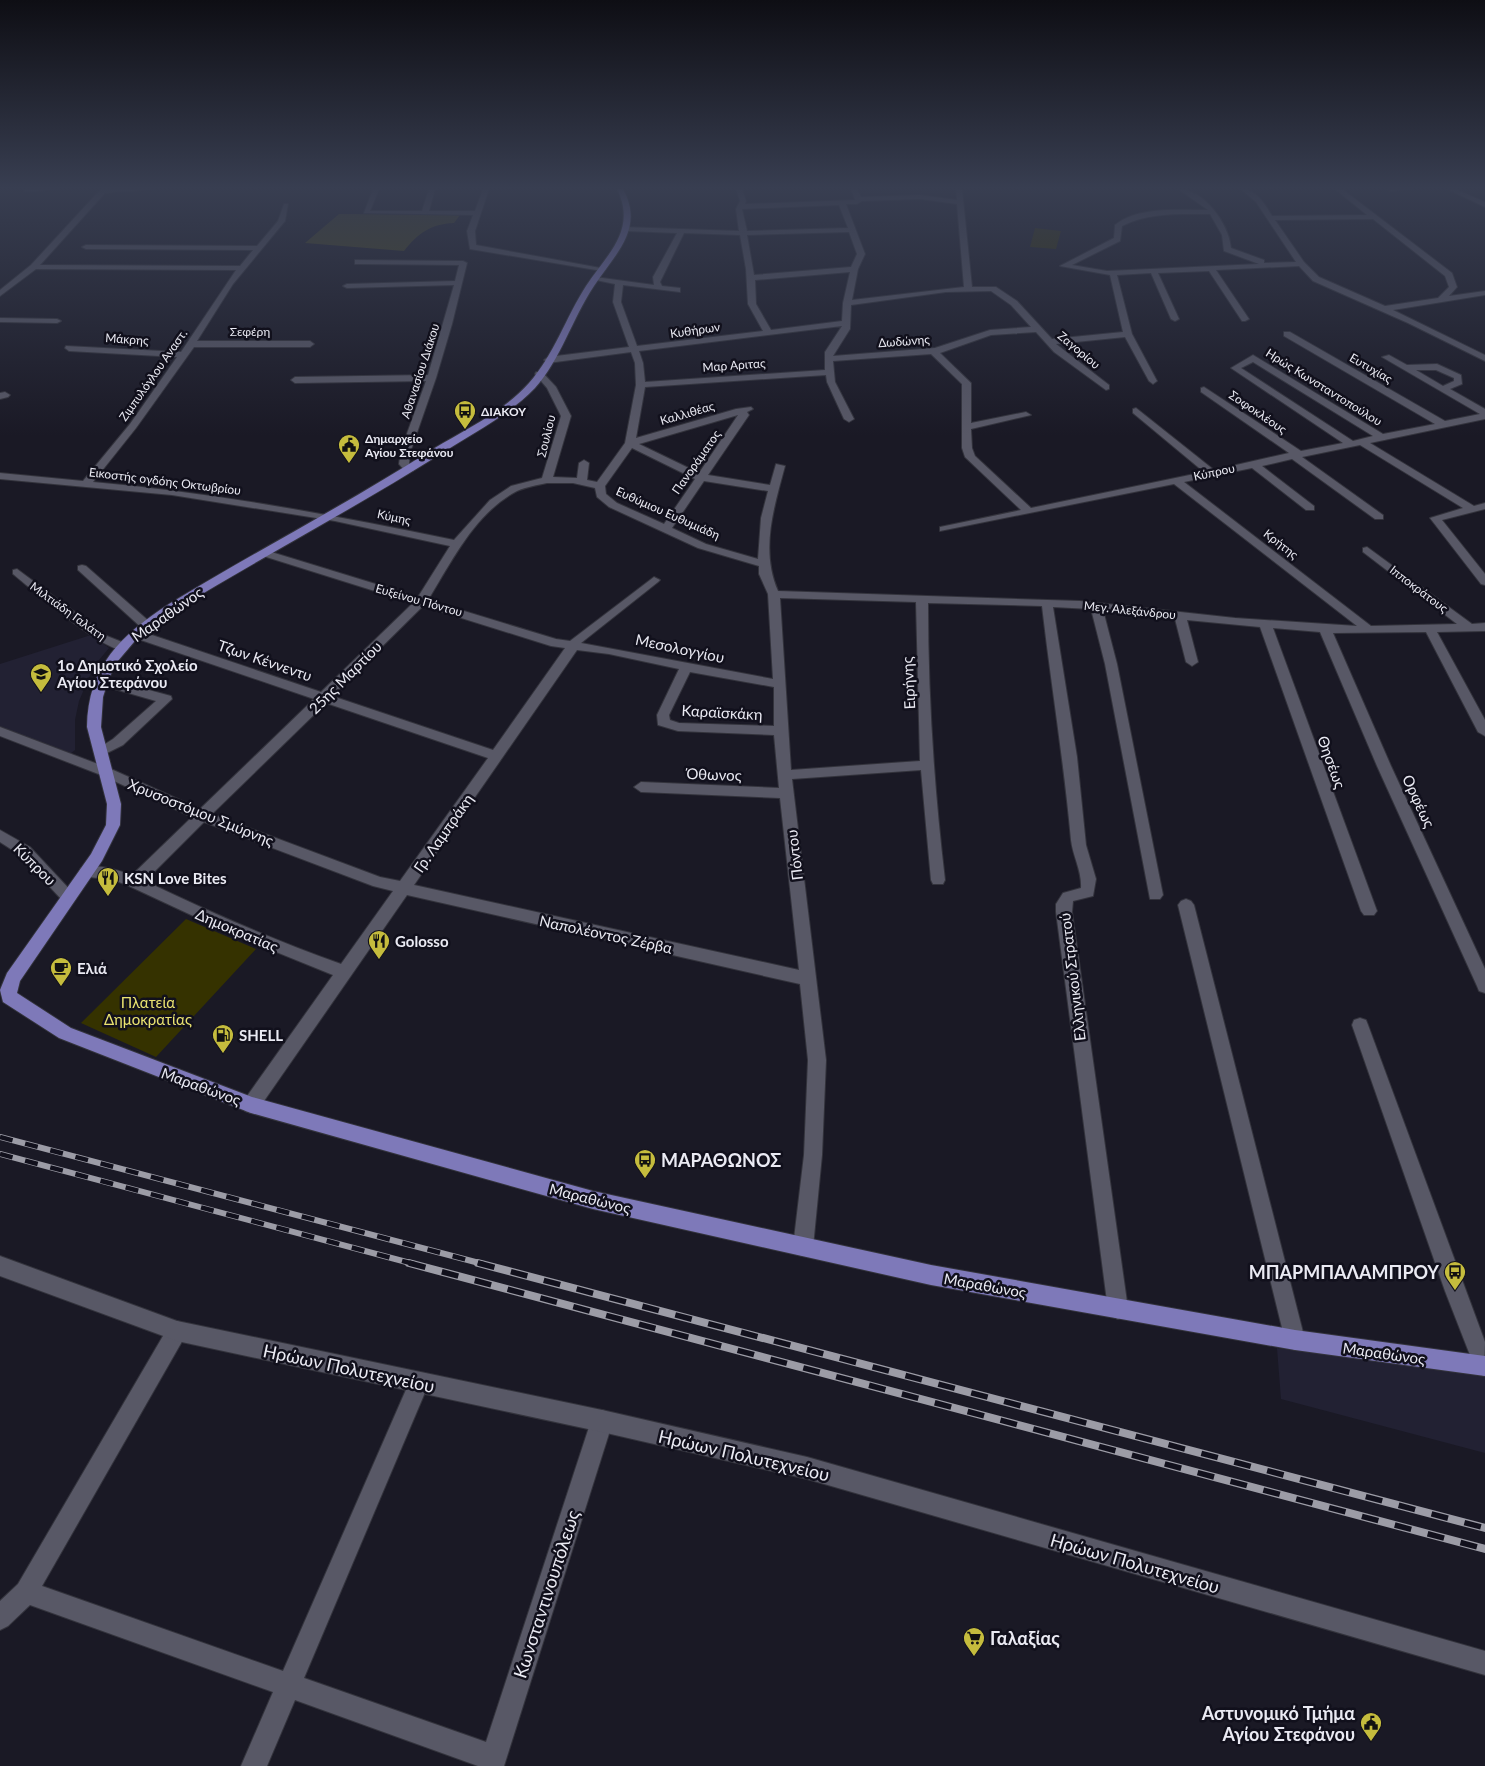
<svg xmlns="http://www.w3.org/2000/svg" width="1485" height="1766" viewBox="0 0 1485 1766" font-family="Lato,sans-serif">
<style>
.built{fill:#222133}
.green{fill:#353200}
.forest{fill:#4a481b}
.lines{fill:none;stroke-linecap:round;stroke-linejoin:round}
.street-casing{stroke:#33333c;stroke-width:2}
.secondary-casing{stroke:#33333c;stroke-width:2}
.primary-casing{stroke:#33333c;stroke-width:2}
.street{fill:#585866;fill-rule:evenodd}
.secondary{fill:#585866;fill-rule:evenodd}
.primary{fill:#7e79b9;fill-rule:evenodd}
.rail-far1-casing{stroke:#9c9ca6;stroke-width:6}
.rail-casing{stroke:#9c9ca6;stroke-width:8}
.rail-far1{stroke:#11101c;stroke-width:4.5;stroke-dasharray:13;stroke-linecap:butt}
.rail{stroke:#11101c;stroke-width:5.5;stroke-dasharray:17;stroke-linecap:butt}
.labels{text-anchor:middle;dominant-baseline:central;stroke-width:5;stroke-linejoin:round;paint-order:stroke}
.far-street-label{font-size:12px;fill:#eaeaf3;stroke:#11101c}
.far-poi-label{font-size:12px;font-weight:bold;fill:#eaeaf3;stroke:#11101c;text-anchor:start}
.street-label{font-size:15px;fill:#eaeaf3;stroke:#11101c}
.poi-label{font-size:15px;font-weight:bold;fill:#eaeaf3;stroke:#11101c;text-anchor:start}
.park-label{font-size:15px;fill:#eae370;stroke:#11101c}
.near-poi-label{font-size:18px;font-weight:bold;fill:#eaeaf3;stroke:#11101c;text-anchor:start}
.near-street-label{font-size:18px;fill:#eaeaf3;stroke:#11101c}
</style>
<rect width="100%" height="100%" fill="#1a1925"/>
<path class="built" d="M91,635l18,13 -15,18 -15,35 -4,19v30l-5,4 -70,-27v-63z
M1277,1348l208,27v78l-204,-54z"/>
<path class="green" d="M1035,228l26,3 -5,18 -26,-2z
M186,919l70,30 -100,108 -75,-34z"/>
<path class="forest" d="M339,214l121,1 -6,8c-23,1 -36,10 -50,28l-99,-8z"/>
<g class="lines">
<g class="street-casing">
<path id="street" d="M26,189h32l-34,3z
M101,189h53l-49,4 -65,72 200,1 13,-16 -167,-1 -4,-2 4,-2 171,1 21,-25 6,-17h4l-3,17 -52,63 -36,57h113l4,3 -4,3h-116l-58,81 -43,54c121,11 241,33 361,58l36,-40 21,-14 31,-8 19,-62 -14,-28 -12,-14 1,-2h6l14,15 15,29 -18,61 24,1 2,-15 5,-3 5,3 -2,17 10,2 28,-39 11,-58 -1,-22 -4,-11 -83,11 -4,-3 4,-3 81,-10 -16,-45 2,-18 -24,-5 4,-2 59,8 -1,-8 24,-44 -51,-2 -3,-4 116,4 -3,-22 4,-8 -4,-12h6l4,12 -1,3 110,-4 -4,-11h6l4,8 59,-2 37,5 -1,-11h6l10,98h24l21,14 35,38 71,-7 -13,-57 -50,-9 54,-28 1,-13c23,-19 65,-15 93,-15l-30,-21c26,0 51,35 53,59l33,12v3l32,-1 -40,-60 -15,-13c15,0 24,15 31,27l95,-1 -32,-26h7l110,84 5,14 -8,9 36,-5v4l-92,15 92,45v6l-77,-38 -95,-42 -14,-15 -83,4 33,49 -4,2h-3l-33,-50 -51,2 21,46 -4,2 -4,-2 -20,-46 -34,2 15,59 25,47 -4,3 -4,-3 -24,-44 -69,7 53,41v4l-3,1 -52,-38 -18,-20 -45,3 -51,18 31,30v40l55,-11 5,3 -60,14 1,19 3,8 56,52 173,-36 -71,-59v-4l3,-1 78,62 75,-17 -88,-61v-4l3,-1 97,64 42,-8 -112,-75 22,-13 130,79 52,-10 -151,-88v-4h6l155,89 35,-7 -98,-57 7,-2 18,10 30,-1 24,11 1,9 -12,5 35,20v10l-115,24 104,63 11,-3v6l-43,11 43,54v11l-4,-1 -51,-66 33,-10 -103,-63 -58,12 81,58v4h-8l-83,-60 -30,7 52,40v4h-8l-54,-42 -68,14 187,144 86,-2 -94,-72v-4l4,-1 105,77 13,-1v8l-48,1 48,88v16l-7,-4 -52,-100 -93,1 58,133 94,203v24l-6,-2 -2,-5 -100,-220 -57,-134 -47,-4 104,283 -3,4h-10l-3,-4 -101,-284 -73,-7 11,42 -6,4 -6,-4 -11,-43 -72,-9 14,54 46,231 -3,4h-10l-45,-235 -14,-55 -38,-2 24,150 9,88 10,34 -3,17 -20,5 -1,11 56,397 -3,7 -7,3 -7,-3 -3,-7 -52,-397v-8l7,-11 18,-5c1,-17 -8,-31 -10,-48 -7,-78 -20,-156 -29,-234l-114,-3c0,93 6,184 17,277l-2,4h-10l-2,-4 -10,-110 -129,9 34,281 -4,95 -9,92 -3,7 -7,2 -7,-2 -3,-7 11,-92 4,-95 -8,-76 -393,-89 -150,216 -6,2 -6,-2 -3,-6 3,-6 88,-124 -101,-41 -103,-48 -15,-6 -33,-4 -2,-4 2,-4c15,-5 36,2 51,7l60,-58 -91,-42 -101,-39v-9l111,42 89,40 114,-110 -182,-62 -2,-3 2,-3h8l181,61 92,-89 -153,-48v-4h8l150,46 32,-51 -115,-25 -163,-26 -172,-16v-6l83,8 47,-57 47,-67 -108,-6 -4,-3 1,-2 115,6 55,-82 -200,-1 -36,27v-6l31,-25zM920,199l37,5 7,83 -112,13 6,-31 7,-15 -19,-50h11l5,-3zM839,205l9,23 -101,3 -5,-22zM1210,214l12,21 2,16 35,13 -152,7 -35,-6 48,-24 2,-15c27,-14 59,-12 88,-12zM1373,219l72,57 4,11 -11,11 -53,8 -66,-29 -15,-15 -29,-42zM849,232l8,22 -6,13 -97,8 -7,-40zM684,233l56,2 6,34 2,35 15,27 -126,15 -16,-44 2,-17 57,7v-4l-18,-2 -2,-4zM850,272l-7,31 -1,18 -71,9 -15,-26 -1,-24zM991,291l20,14 20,22 -41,3 -55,18 -102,8 17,-27 1,-24 95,-13zM842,326l-17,26v18l-180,12 -2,-19 -4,-12zM931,354l31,30v64l3,9 56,53 -81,17v4l234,-47 183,142 -122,-8 -155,-17 -302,-10c-18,-41 -4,-84 7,-125l-9,-2 -6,21 -62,-10 41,-60 -2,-3 6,-3 -2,-2 -15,2 -100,29 9,-51 181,-12 1,7 17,37 5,3 5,-3 -19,-37 -2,-21zM1253,362l120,74 -20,5 -112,-73zM1416,370h20l18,8v3l-11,5zM738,415l-39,58 -60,-29zM632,448l63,31 -31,45 -47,-21 -11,-9 -1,-8zM704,481l64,10 -7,27 -3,41 -52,-15 -34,-16zM547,483h26l22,5 2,9 12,10 89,41 61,18v8l9,20 5,85 -192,-36 77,-61 2,-2 -6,-3 -84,64 -14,-2 -128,-39c24,-39 47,-87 89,-109 9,-4 21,-6 30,-8zM780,598l136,4 4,159 -129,9zM423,606l128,40 14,2 -72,102 -161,-54zM577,650l32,4 70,15 -22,46 1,10 20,6 96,4 5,53 -138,-6 -7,5 7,5 139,6 19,172 -385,-85zM690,672l84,15v39l-95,-3 -9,-3 -1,-5zM326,703l162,55 -88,123 -20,-4 -168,-63zM204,822l169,64 20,5 -52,73c-67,-24 -132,-52 -196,-83z
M373,189h6l-9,22h52l7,-22h6l-6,22h46l8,-22h6l-14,42 1,14 130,24 -4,2 -132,-22 -3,-18 6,-16 -109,-2z
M1387,189h26l-23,2z
M1447,189h8l30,13v5z
M355,260l108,1 4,2 -15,61 -16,54 -25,72 -2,13 5,6 -1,2h-8l-6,-7 2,-14 25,-69 -131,2 -4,-3 4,-3 133,-2 26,-90 -107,3 -4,-2 4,-2 108,-3 4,-16 -101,-1h-3z
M0,318l57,1 4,2 -4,2 -57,-1z
M5,392l5,3 -2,2 -8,2v-6z
M82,565l4,1 65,57v6h-8l-65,-59v-4z
M17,569l90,67 20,8 2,3 -2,3c-21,5 -94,-60 -114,-76v-4z
M101,677l70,19 1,3 -49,46 -22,11 -5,-2 -2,-3 19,-12 43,-38 -59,-17 -2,-3z
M0,830l30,17 43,46 3,4 -3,4h-10l-43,-46 -20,-13z
M1186,899l5,2 3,4 111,435 -3,7 -7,3 -7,-3 -3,-7 -107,-435 3,-4z
M1360,1018l6,2 2,5 117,317 -1,34 -7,-3 -32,-82 -93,-266 2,-5z
M177,1321l7,3 3,7 -3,7 -142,248 241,85 129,-295 7,-3 7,3 3,7 -125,295 182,64 105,-321 3,-8 8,-3 8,3 3,8 -109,345h-26l-183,-66 -28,66h-26l32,-74 -243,-87 -22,21 -8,4v-29l18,-17 152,-260z"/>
</g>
<g class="secondary-casing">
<path id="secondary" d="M0,1256l177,65 425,89 205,47 678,194v24l-678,-196 -205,-47 -425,-91 -177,-65z"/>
</g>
<g class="primary-casing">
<path id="primary" d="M617,189h6c22,40 -8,65 -29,97 -22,33 -33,73 -59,102 -27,28 -64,46 -96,67 -86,54 -175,101 -262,154l-43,33 -17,20 -8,16 -6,19 -2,30 20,77 -1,21 -18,36 -82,120 -3,12 54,35 181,69 341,94 338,74 364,65 190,26v20l-190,-26 -364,-65 -338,-76 -342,-96 -192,-75 -56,-36 -3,-12 7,-17 84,-119 15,-29 1,-21 -20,-77c1,-61 34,-92 82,-123 87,-53 178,-100 264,-155 33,-20 70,-37 96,-66 25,-28 37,-66 57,-97 22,-33 51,-56 31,-97z"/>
</g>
<use href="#street" class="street"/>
<use href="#secondary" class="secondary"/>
<use href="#primary" class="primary"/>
<g class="rail-far1-casing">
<path id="rail-far1" d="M0,1137l483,127
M0,1154l414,110"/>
</g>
<g class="rail-casing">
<path id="rail" d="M409,1263l1076,286
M478,1263l1007,265"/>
</g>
<use href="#rail-far1" class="rail-far1"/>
<use href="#rail" class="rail"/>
</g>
<linearGradient id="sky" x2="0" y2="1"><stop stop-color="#0e0e14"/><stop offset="0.43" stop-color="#383e51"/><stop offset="1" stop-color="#383e51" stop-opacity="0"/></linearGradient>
<rect width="1485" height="436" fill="url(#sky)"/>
<defs>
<g id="bus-pin" transform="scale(1.125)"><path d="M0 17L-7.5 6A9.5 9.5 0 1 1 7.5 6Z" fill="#c5bc3d" stroke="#11101c"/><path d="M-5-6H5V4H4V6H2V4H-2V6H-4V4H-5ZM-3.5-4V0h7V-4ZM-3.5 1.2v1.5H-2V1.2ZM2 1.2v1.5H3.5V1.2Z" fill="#111"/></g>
<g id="civic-pin" transform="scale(1.125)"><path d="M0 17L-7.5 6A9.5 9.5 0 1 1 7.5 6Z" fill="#c5bc3d" stroke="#11101c"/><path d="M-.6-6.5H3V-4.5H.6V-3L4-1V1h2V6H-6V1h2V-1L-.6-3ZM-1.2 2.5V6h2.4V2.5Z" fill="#111"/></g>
<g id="school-pin" transform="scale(1.125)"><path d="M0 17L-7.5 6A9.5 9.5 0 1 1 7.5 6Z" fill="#c5bc3d" stroke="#11101c"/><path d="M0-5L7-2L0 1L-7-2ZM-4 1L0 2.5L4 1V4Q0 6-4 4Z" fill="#111"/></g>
<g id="restaurant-pin" transform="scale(1.125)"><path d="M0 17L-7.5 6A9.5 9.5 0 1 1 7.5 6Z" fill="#c5bc3d" stroke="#11101c"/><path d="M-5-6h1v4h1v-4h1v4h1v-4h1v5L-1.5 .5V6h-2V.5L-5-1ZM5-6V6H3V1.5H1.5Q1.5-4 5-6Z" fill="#111"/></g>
<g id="cafe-pin" transform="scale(1.125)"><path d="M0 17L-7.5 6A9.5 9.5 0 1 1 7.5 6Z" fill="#c5bc3d" stroke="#11101c"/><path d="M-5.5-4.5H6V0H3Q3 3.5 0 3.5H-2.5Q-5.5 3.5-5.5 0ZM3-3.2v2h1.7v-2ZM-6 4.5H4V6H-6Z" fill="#111"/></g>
<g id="fuel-pin" transform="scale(1.125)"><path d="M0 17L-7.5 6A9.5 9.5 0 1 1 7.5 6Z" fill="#c5bc3d" stroke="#11101c"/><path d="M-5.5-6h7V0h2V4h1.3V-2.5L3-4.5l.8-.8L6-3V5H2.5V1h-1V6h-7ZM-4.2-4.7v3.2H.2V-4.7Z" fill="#111"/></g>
<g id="supermarket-pin" transform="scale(1.125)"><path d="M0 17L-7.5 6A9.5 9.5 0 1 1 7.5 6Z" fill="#c5bc3d" stroke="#11101c"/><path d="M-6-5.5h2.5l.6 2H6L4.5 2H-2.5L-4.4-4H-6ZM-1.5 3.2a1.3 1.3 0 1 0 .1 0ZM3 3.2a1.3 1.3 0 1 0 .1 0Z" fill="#111"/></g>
</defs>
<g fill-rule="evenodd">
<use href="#bus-pin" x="465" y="411"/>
<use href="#civic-pin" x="349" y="445"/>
<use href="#school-pin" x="41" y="674"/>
<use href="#restaurant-pin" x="108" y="878"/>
<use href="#restaurant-pin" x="379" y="941"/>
<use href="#cafe-pin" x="61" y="968"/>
<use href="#fuel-pin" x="223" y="1035"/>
<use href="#bus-pin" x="645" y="1160"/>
<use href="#bus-pin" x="1455" y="1272"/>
<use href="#supermarket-pin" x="974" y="1638"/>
<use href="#civic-pin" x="1371" y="1723"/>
</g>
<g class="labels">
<g class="far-street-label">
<text transform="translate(695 330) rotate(-8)">Κυθήρων</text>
<text x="250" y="331">Σεφέρη</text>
<text transform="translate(127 339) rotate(4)">Μάκρης</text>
<text transform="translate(904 341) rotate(-4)">Δωδώνης</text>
<text transform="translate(1079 350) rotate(40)">Ζαγορίου</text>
<text transform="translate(734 365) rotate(-4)">Μαρ Αριτας</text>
<text transform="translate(1371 368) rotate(30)">Ευτυχίας</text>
<text transform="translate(420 371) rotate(-72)">Αθανασίου Διάκου</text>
<text transform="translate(153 375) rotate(-55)">Ζιμπυλόγλου Αναστ.</text>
<text transform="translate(1324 387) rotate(32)">Ηρώς Κωνσταντοπούλου</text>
<text transform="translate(1258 412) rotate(34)">Σοφοκλέους</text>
<text transform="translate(687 413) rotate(-16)">Καλλιθέας</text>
<text transform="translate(546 436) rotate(-76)">Σουλίου</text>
<text transform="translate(696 462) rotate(-55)">Πανοράματος</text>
<text transform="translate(1214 472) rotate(-12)">Κύπρου</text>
<text transform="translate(165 481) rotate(7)">Εικοστής ογδόης Οκτωβρίου</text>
<text transform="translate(668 513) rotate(24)">Ευθύμιου Ευθυμιάδη</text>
<text transform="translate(394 517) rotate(12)">Κύμης</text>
<text transform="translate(1281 544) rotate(38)">Κρήτης</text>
<text transform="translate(1419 589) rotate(37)">Ιπποκράτους</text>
<text transform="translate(419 600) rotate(16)">Ευξείνου Πόντου</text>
<text transform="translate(1130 610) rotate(6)">Μεγ. Αλεξάνδρου</text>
<text transform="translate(68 611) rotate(36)">Μιλτιάδη Γαλάτη</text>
</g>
<g class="far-poi-label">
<text x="481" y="411">ΔΙΑΚΟΥ</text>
<text x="365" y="438">Δημαρχείο<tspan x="365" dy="14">Αγίου Στεφάνου</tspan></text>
</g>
<g class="street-label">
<text transform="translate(167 614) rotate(-35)">Μαραθώνος</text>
<text transform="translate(680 648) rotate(12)">Μεσολογγίου</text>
<text transform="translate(265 660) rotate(19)">Τζων Κέννεντυ</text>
<text transform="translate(345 677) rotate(-45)">25ης Μαρτίου</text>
<text transform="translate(908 683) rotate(-93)">Ειρήνης</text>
<text transform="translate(722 712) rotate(3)">Καραϊσκάκη</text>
<text transform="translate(1332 762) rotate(70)">Θησέως</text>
<text transform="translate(714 774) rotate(2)">Όθωνος</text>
<text transform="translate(1419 801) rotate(65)">Ορφέως</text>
<text transform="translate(201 812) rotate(22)">Χρυσοστόμου Σμύρνης</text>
<text transform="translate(443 833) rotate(-55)">Γρ. Λαμπράκη</text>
<text transform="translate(794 855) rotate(-97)">Πόντου</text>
<text transform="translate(35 864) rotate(45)">Κύπρου</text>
<text transform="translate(237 930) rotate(23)">Δημοκρατίας</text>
<text transform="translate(606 934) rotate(12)">Ναπολέοντος Ζέρβα</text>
<text transform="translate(1072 977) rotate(-97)">Ελληνικού Στρατού</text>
<text transform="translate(201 1086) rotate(20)">Μαραθώνος</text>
<text transform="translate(590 1198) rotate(14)">Μαραθώνος</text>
<text transform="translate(985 1285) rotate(10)">Μαραθώνος</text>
<text transform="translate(1384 1353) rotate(8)">Μαραθώνος</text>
</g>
<g class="poi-label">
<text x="57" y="665">1ο Δημοτικό Σχολείο<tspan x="57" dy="17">Αγίου Στεφάνου</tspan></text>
<text x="124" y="878">KSN Love Bites</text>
<text x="395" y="941">Golosso</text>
<text x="77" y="968">Ελιά</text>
<text x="239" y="1035">SHELL</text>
</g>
<g class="park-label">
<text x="148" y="1002">Πλατεία<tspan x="148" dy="17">Δημοκρατίας</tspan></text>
</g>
<g class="near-poi-label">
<text x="661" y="1160">ΜΑΡΑΘΩΝΟΣ</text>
<text x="1439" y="1272" text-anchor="end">ΜΠΑΡΜΠΑΛΑΜΠΡΟΥ</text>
<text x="990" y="1638">Γαλαξίας</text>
<text x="1355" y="1713" text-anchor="end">Αστυνομικό Τμήμα<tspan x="1355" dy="21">Αγίου Στεφάνου</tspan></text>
</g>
<g class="near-street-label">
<text transform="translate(349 1368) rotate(12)">Ηρώων Πολυτεχνείου</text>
<text transform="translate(744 1455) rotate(13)">Ηρώων Πολυτεχνείου</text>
<text transform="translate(1135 1563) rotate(16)">Ηρώων Πολυτεχνείου</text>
<text transform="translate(546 1594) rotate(-72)">Κωνσταντινουπόλεως</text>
</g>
</g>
</svg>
